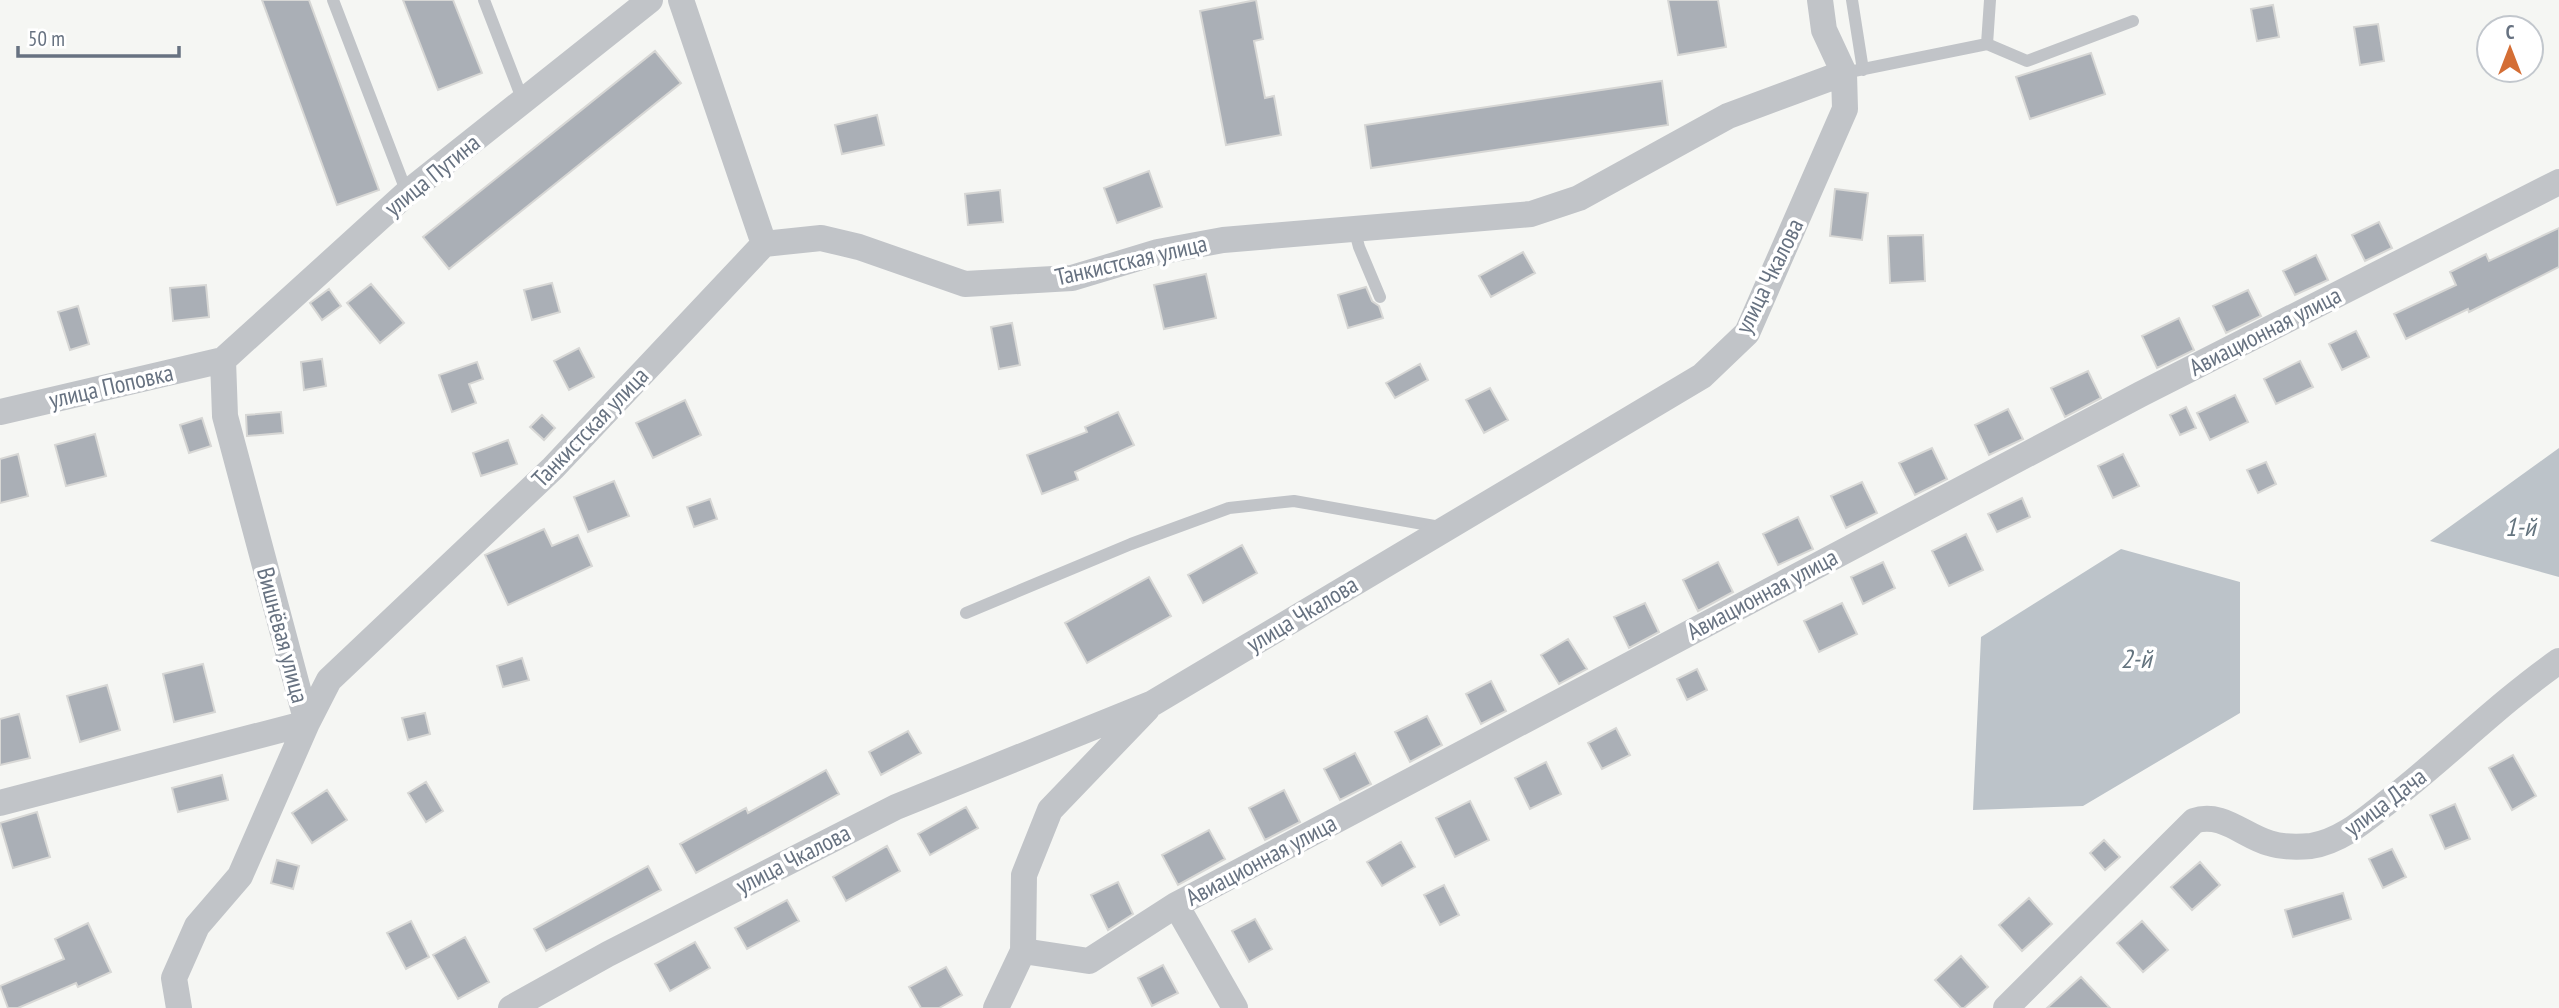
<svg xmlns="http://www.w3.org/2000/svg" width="2559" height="1008" viewBox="0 0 2559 1008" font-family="'PT Sans Narrow',sans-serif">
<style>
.water{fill:#bcc3c9}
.building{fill:#aaafb6;stroke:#d7d7d5;stroke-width:2}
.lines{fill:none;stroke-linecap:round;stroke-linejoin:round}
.lane{stroke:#c1c4c8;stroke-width:12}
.street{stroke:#c1c4c8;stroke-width:26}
.labels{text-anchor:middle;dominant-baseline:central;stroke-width:7;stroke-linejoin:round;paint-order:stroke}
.street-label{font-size:24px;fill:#677281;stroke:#fff}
.water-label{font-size:26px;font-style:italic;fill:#63737e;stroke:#fff}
</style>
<rect width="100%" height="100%" fill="#f5f6f3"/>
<path class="water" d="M2559,448v129l-129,-36z
M2121,549l119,33v131l-157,93 -110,4 8,-173z"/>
<path class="building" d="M262,0h47l70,190 -42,15z
M403,0h50l29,73 -44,17z
M1256,0l7,39 -9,2 11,57 9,-2 7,39 -55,10 -26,-134z
M1668,0h50l8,47 -48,8z
M2273,5l6,32 -22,4 -6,-32z
M2378,24l6,37 -24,4 -6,-38z
M655,51l26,32 -232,186 -26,-32z
M2091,53l14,41 -75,25 -14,-42z
M1662,81l6,44 -297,43 -6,-43z
M877,115l7,30 -42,9 -7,-29z
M1149,171l13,36 -45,16 -13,-35z
M1835,189l33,4 -6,47 -32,-4z
M1000,190l3,32 -35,3 -3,-31z
M2379,222l13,26 -27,13 -13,-26z
M2559,228v39l-90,45 -1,-3 -62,30 -12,-25 62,-29 -6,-13 36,-18 3,7z
M1923,235l2,46 -35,2 -2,-47z
M1523,252l12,21 -44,24 -12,-21z
M2316,255l12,25 -33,15 -12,-24z
M1206,274l10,44 -52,11 -10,-44z
M552,283l8,29 -28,8 -8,-30z
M371,284l33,39 -24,20 -33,-40z
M206,285l3,32 -36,4 -3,-33z
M1366,287l6,14 7,5 4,12 -35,10 -10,-33z
M329,289l12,17 -19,14 -12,-17z
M2248,290l13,26 -35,17 -13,-27z
M78,306l11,38 -19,6 -12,-38z
M2179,318l15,32 -37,18 -15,-32z
M1012,323l8,42 -21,4 -8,-42z
M2356,331l13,26 -27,13 -13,-26z
M579,348l15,29 -25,13 -15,-29z
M322,359l4,27 -22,4 -3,-28z
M2300,361l13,26 -37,17 -12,-25z
M477,362l6,17 -14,5 7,19 -24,9 -13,-37z
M1420,364l8,16 -33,18 -9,-15z
M2088,371l13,27 -36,19 -14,-29z
M1490,388l18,32 -24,13 -18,-33z
M2235,395l13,27 -38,18 -13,-27z
M685,400l16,35 -48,23 -17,-35z
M2186,407l10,21 -16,7 -10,-20z
M2008,409l15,30 -34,16 -14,-30z
M281,412l2,21 -36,3 -1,-21z
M1118,412l16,33 -59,27 3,8 -36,14 -15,-39 60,-23 -2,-5z
M542,415l13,13 -11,12 -14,-13z
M202,418l9,28 -22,7 -9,-28z
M95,434l11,42 -40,10 -11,-41z
M508,440l9,24 -36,12 -8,-23z
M1932,448l15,31 -32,16 -16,-32z
M18,454l10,42 -28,7v-44z
M2123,454l16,32 -26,12 -15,-32z
M2266,462l10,22 -18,9 -11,-23z
M614,481l15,35 -41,16 -14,-35z
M1862,482l15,31 -31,15 -15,-32z
M2022,498l8,19 -33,15 -9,-18z
M710,499l7,20 -23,8 -7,-20z
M1798,517l15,32 -35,16 -15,-31z
M544,529l8,17 26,-11 14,31 -84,39 -23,-50z
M1966,534l17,36 -34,16 -17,-35z
M1242,545l15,28 -54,30 -15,-28z
M1718,562l15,30 -35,19 -15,-31z
M1883,562l12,26 -32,16 -12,-27z
M1149,577l22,39 -84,47 -22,-40z
M1645,603l14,29 -30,16 -15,-31z
M1842,603l15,31 -38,18 -15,-31z
M1568,639l19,30 -28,15 -18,-29z
M522,658l7,22 -26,7 -6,-21z
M203,664l12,48 -41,10 -11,-48z
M1697,669l10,21 -20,10 -10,-21z
M1491,681l15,30 -25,13 -15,-30z
M107,685l13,45 -40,12 -13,-46z
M425,713l5,21 -22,6 -6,-22z
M19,714l11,44 -30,7v-46z
M1427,716l15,29 -32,17 -15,-30z
M1616,728l14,27 -28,14 -14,-26z
M908,731l13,22 -40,22 -12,-23z
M1355,753l16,31 -31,16 -16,-31z
M2513,755l23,41 -24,14 -23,-42z
M1546,762l15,32 -31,15 -15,-31z
M826,770l13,24 -143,79 -16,-29 66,-36 2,5z
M222,775l6,25 -50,12 -6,-24z
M426,782l17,29 -17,11 -18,-29z
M327,790l20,30 -35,23 -20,-30z
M1284,790l16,32 -35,18 -16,-32z
M1470,801l19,39 -34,17 -19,-39z
M2455,804l15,35 -25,10 -15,-34z
M966,807l12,21 -48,27 -12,-21z
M37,812l13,45 -37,11 -13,-45z
M1209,830l16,29 -47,26 -16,-30z
M2104,840l16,17 -15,13 -15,-17z
M1401,842l14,25 -33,19 -15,-24z
M887,846l13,25 -54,30 -13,-24z
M2392,849l14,28 -23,11 -14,-29z
M277,860l22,6 -6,23 -22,-6z
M2200,862l20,23 -28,25 -21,-23z
M648,866l13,24 -115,61 -12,-22z
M1118,882l15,32 -25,16 -17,-35z
M1444,885l15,30 -19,10 -16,-30z
M2343,893l8,26 -58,18 -8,-27z
M2029,898l23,26 -30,27 -23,-26z
M787,900l12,21 -52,28 -12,-21z
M1255,919l17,30 -23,13 -17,-31z
M411,921l18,36 -23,12 -19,-36z
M2142,921l26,29 -25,22 -26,-29z
M88,923l23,49 -33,15 -2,-4 -58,25h-10l-8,-22 64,-27 -9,-20z
M465,937l24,45 -31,17 -25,-44z
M695,942l15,26 -40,23 -15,-27z
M1961,956l27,31 -24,21h-3l-26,-28z
M1163,965l15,28 -26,13 -14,-28z
M946,967l16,28 -23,13h-18l-12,-21z
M2081,977l29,31h-63z"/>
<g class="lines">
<path class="lane" d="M333,0l74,193
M484,0l39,101
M1852,0l11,70
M1987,44l40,17 106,-40
M1844,73l143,-29 3,-44
M1354,228l5,19 21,50
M966,613l165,-69 98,-36 65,-7 146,26"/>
<path class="street" d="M681,0l83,244
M0,412l223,-52 184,-167 243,-193
M0,803l307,-80 -82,-307 -2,-56
M1176,905l59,103
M1023,951l1,-76 26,-65 97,-101
M179,1008l-5,-30 23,-52 43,-50 67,-153 22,-43 224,-212 211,-224 57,-6 38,9 106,37 107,-6 86,-26 65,-12 308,-26 48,-16 149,-82 116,-43
M511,1008l97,-54 288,-147 257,-104 549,-327 45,-43 98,-224 -1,-36 -20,-43 -4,-30
M996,1008l27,-57 66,10 87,-56 965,-511 418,-212
M2006,1008l188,-187c27,-10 50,15 75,22 12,4 30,4 42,3 31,-5 55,-27 78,-45 58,-45 110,-98 170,-140"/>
</g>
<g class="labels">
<g class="street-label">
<text transform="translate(432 175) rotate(-39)">улица Путина</text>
<text transform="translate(1131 260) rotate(-13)">Танкистская улица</text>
<text transform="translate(1769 276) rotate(-64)">улица Чкалова</text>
<text transform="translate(2265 331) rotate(-27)">Авиационная улица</text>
<text transform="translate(111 386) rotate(-13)">улица Поповка</text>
<text transform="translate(590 427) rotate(-46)">Танкистская улица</text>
<text transform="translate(1762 594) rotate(-28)">Авиационная улица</text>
<text transform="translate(1302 614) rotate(-31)">улица Чкалова</text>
<text transform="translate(283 635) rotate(75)">Вишнёвая улица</text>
<text transform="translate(2385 802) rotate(-37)">улица Дача</text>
<text transform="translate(793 859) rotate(-27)">улица Чкалова</text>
<text transform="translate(1261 860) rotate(-28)">Авиационная улица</text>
</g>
<g class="water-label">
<text x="2520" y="526">1-й</text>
<text x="2136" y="658">2-й</text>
</g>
</g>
<g transform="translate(2510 49)"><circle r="33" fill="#ffffff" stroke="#c2c7cd" stroke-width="2"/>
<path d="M0-5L12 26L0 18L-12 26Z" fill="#d46e35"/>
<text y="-10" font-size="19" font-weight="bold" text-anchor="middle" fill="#677281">С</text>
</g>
<path d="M18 46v10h161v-10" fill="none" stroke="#677281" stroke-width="3.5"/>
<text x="28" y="46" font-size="21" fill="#677281" stroke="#ffffff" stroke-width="5" paint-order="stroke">50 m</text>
</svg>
